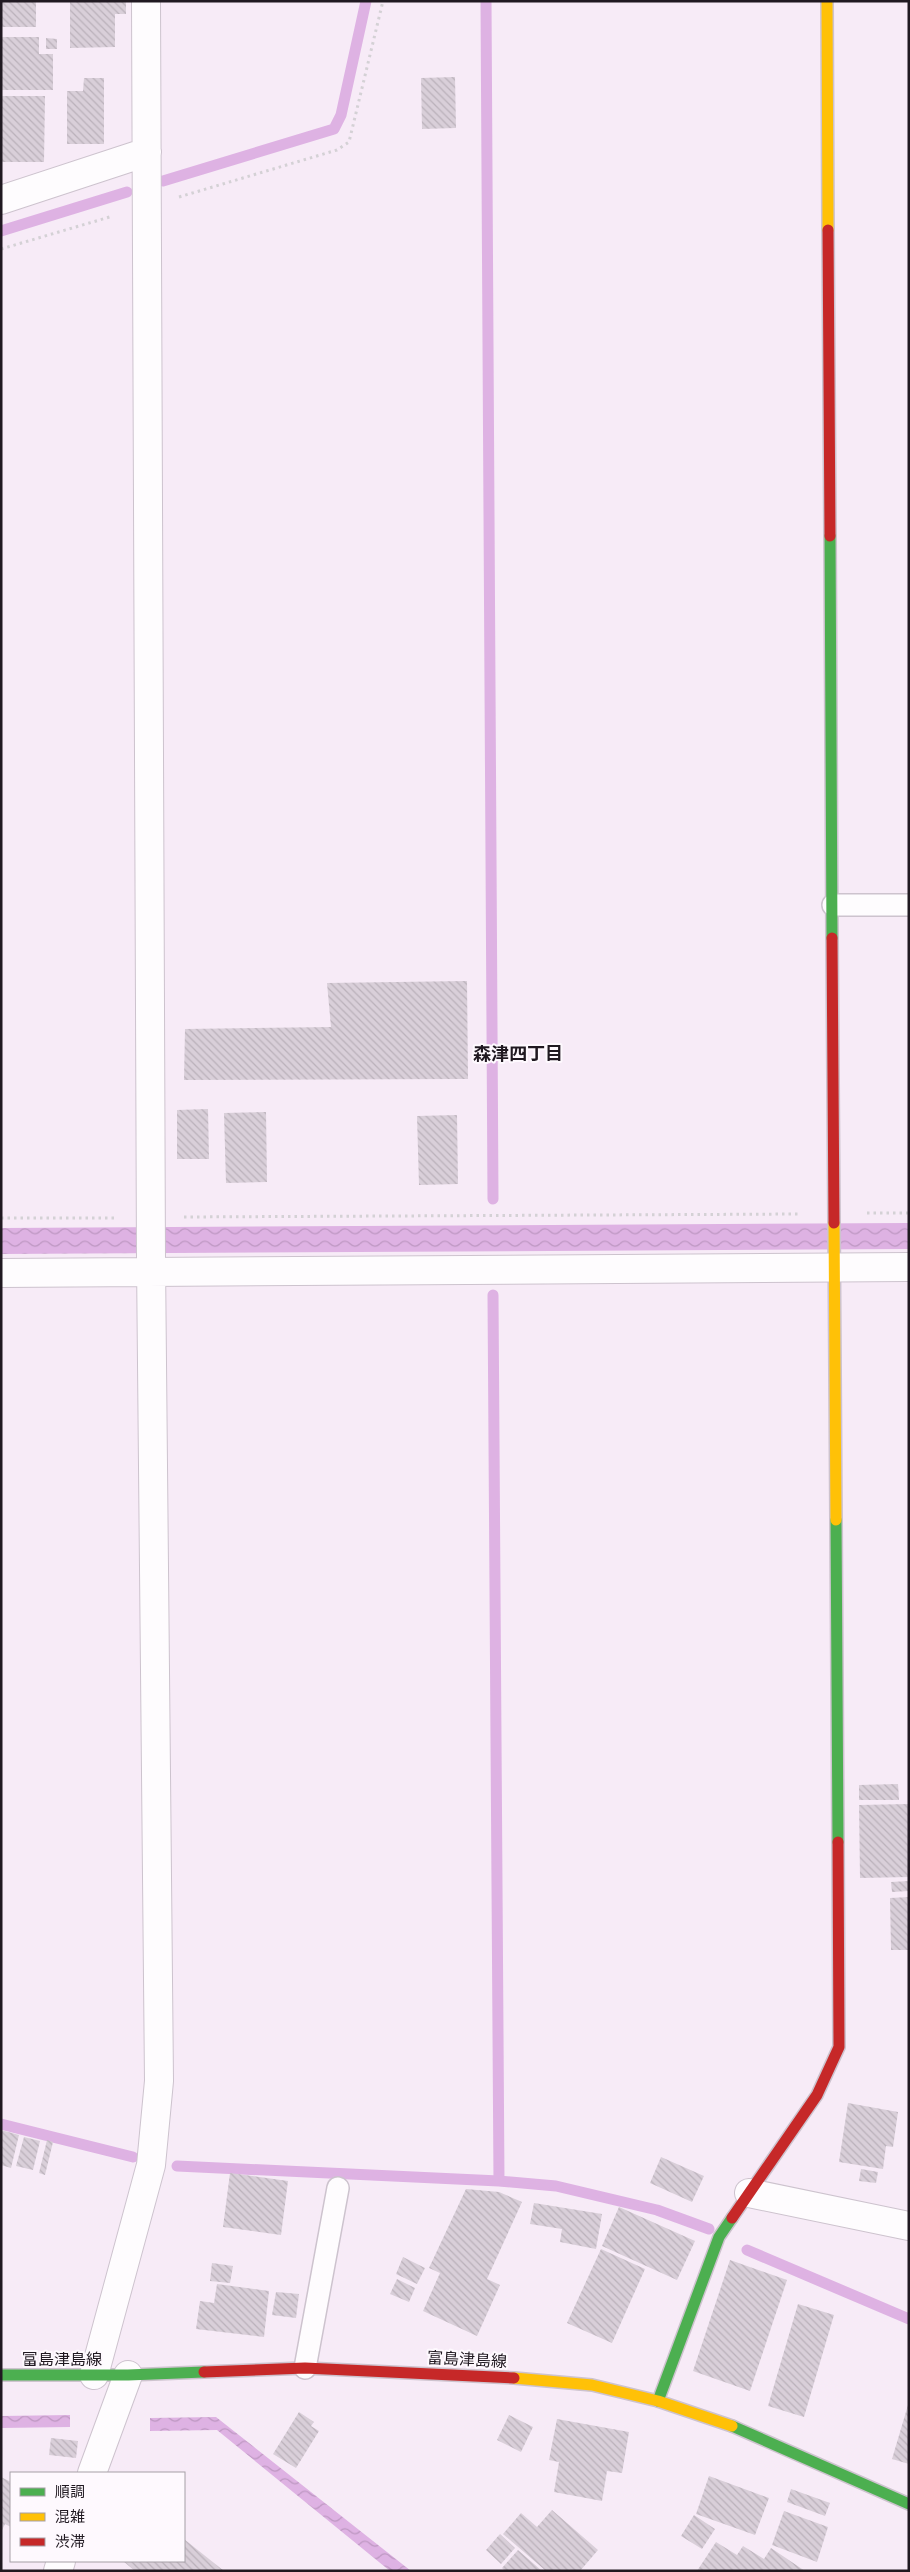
<svg xmlns="http://www.w3.org/2000/svg" width="910" height="2572" viewBox="0 0 910 2572" font-family="'Archivo Narrow','Noto Sans JP',sans-serif">
<style>
.water{fill:url(#water-waves)}
.lines{fill:none;stroke-linecap:round;stroke-linejoin:round}
.stream{stroke:#deb2e3;stroke-width:11}
.building{fill:url(#building-back-hatch)}
.lane-casing{stroke:#cdc3ce;stroke-width:24}
.street-casing{stroke:#cdc3ce;stroke-width:30}
.fast-casing{stroke:#cdc3ce;stroke-width:14}
.slow-casing{stroke:#cdc3ce;stroke-width:14}
.jam-casing{stroke:#cdc3ce;stroke-width:14}
.path{stroke:#d4d1d5;stroke-width:3;stroke-dasharray:2.5 4;stroke-linecap:butt}
.lane{stroke:#fefcfe;stroke-width:21}
.street{stroke:#fefcfe;stroke-width:28}
.fast{stroke:#4caf50;stroke-width:11}
.slow{stroke:#ffc107;stroke-width:11}
.jam{stroke:#c62828;stroke-width:11}
.labels{text-anchor:middle;dominant-baseline:central;stroke-width:4;stroke-linejoin:round;paint-order:stroke}
.street-label{font-size:16px;fill:#201921;stroke:#fef9fe}
.neighbourhood-label{font-size:18px;font-weight:bold;fill:#201921;stroke:#fef9fe}
</style>
<defs>
<pattern id="water-waves" width="16" height="10" patternUnits="userSpaceOnUse" patternTransform="scale(1.25)"><rect width="16" height="10" fill="#deb2e3"/><path d="M0 5q4-4 8 0t8 0" fill="none" stroke="#be98c2"/></pattern>
<pattern id="building-back-hatch" width="6" height="6" patternUnits="userSpaceOnUse" patternTransform="scale(1.25)"><rect width="6" height="6" fill="#d9cfd9"/><path d="M-1 5l2 2M0 0l6 6M5-1l2 2" fill="none" stroke="#bab1ba"/></pattern>
</defs>
<rect width="100%" height="100%" fill="#f7ebf7"/>
<path class="water" d="M909,1223v26l-908,5v-26z
M70,2415v12l-69,1v-12z
M216,2417l195,154h-21l-173,-141 -67,1v-13z"/>
<g class="lines">
<path class="stream" d="M486,1l7,1198
M163,181l171,-52 7,-14 25,-114
M1,231l126,-39
M493,1295l6,886
M1,2124l132,33
M177,2166l322,15 57,5 101,24 52,19
M747,2250l162,69"/>
</g>
<path class="building" d="M1,1h35v26h-35z
M70,1h56v13h-11v33l-45,1z
M1,37h38v17h14v36h-52z
M46,38l11,1v10h-11z
M455,77l1,51 -34,1 -1,-51z
M84,78h20v66h-37v-53h16z
M1,96h44l-1,66h-43z
M467,981l1,98 -284,1 1,-51 146,-2 -4,-44z
M208,1109l1,50h-32v-49z
M266,1112l1,70 -41,1 -2,-70z
M457,1115l1,69 -39,1 -2,-69z
M898,1784l1,16h-40v-15z
M909,1804v73l-49,1 -1,-73z
M909,1881v10l-17,1 -1,-10z
M909,1897v53h-18l-1,-52z
M848,2103l50,9 -5,35 -7,-1 -3,23 -44,-7z
M1,2130l18,5 -8,33 -10,-3z
M24,2137l16,4 -7,29 -17,-4z
M47,2140l6,2 -8,33 -6,-2z
M661,2157l43,19 -12,26 -42,-19z
M861,2169l17,3 -2,11 -17,-2z
M230,2173l58,8 -7,54 -58,-8z
M466,2189l33,3 23,10 -35,77 13,6 -23,51 -54,-25 17,-38 -11,-5z
M534,2203l68,11 -6,35 -36,-7 2,-13 -32,-5z
M619,2207l76,34 -18,39 -75,-34z
M601,2249l44,20 -33,74 -45,-20z
M403,2257l22,11 -8,16 -21,-10z
M730,2260l57,20 -37,111 -57,-20z
M212,2263l21,3 -3,17 -20,-2z
M397,2279l18,9 -6,14 -19,-8z
M217,2284l52,7 -5,46 -68,-8 4,-28 14,2z
M276,2292l23,2 -3,24 -24,-3z
M798,2304l36,11 -30,102 -36,-11z
M908,2405h1v59l-17,-5z
M299,2412l15,10 -3,4 8,5 -23,37 -23,-14z
M509,2415l24,12 -12,25 -24,-12z
M557,2419l72,13 -7,41 -15,-2 -5,30 -48,-9 5,-30 -10,-2z
M51,2438l27,3 -2,17 -27,-3z
M709,2476l60,22 -14,37 -59,-21z
M1,2477l10,5v45l-6,-3 -4,8z
M791,2489l39,14 -5,13 -38,-14z
M552,2510l46,40 -18,21h-34l-43,-37 18,-21 16,14z
M784,2511l44,16 -11,35 -45,-17z
M694,2515l21,14 -13,20 -21,-13z
M500,2534l15,14 -14,16 -15,-14z
M184,2539l40,32h-89l-12,-10h61z
M716,2542l21,13 6,-9 21,13 7,-11 34,23h-108z
M518,2550l24,21h-37l-3,-3z"/>
<g class="lines">
<g class="lane-casing">
<path id="lane" d="M833,905h76
M305,2368l33,-180"/>
</g>
<g class="street-casing">
<path id="street" d="M1,200l146,-48
M1,1273l908,-6
M749,2193l160,33
M94,2375l57,-210 8,-84 -8,-820 -5,-1260
M92,2473l36,-98
M58,2571l3,-10"/>
</g>
<g class="fast-casing">
<path id="fast" d="M830,536l2,402
M836,1520l2,322
M1,2375h127l76,-3
M658,2401l61,-164 13,-19
M732,2426l177,78"/>
</g>
<g class="slow-casing">
<path id="slow" d="M827,1l1,229
M834,1223l2,297
M514,2378l78,7 66,16 74,25"/>
</g>
<g class="jam-casing">
<path id="jam" d="M828,230l2,306
M832,938l2,285
M732,2218l85,-123 22,-48 -1,-205
M204,2372l101,-4 209,10"/>
</g>
<path class="path" d="M179,197l158,-47 12,-8 34,-141
M1,249l112,-33
M867,1213h42
M184,1217l617,-3
M1,1218h117"/>
<use href="#lane" class="lane"/>
<use href="#street" class="street"/>
<use href="#fast" class="fast"/>
<use href="#slow" class="slow"/>
<use href="#jam" class="jam"/>
</g>
<g class="labels">
<g class="street-label">
<text x="62" y="2359">富島津島線</text>
<text transform="translate(467 2359) rotate(3)">富島津島線</text>
</g>
<g class="neighbourhood-label">
<text x="518" y="1053">森津四丁目</text>
</g>
</g>
<rect width="910" height="2572" fill="none" stroke="#201921" stroke-width="5"/>
<rect x="10" y="2472" width="175" height="90" fill="#fef9fe" stroke="#a59fa6"/>
<rect x="20" y="2488" width="25" height="8" fill="#4caf50" stroke="#a59fa6"/>
<text x="55" y="2497" font-size="15" fill="#201921">順調</text>
<rect x="20" y="2513" width="25" height="8" fill="#ffc107" stroke="#a59fa6"/>
<text x="55" y="2522" font-size="15" fill="#201921">混雑</text>
<rect x="20" y="2538" width="25" height="8" fill="#c62828" stroke="#a59fa6"/>
<text x="55" y="2547" font-size="15" fill="#201921">渋滞</text>
</svg>
